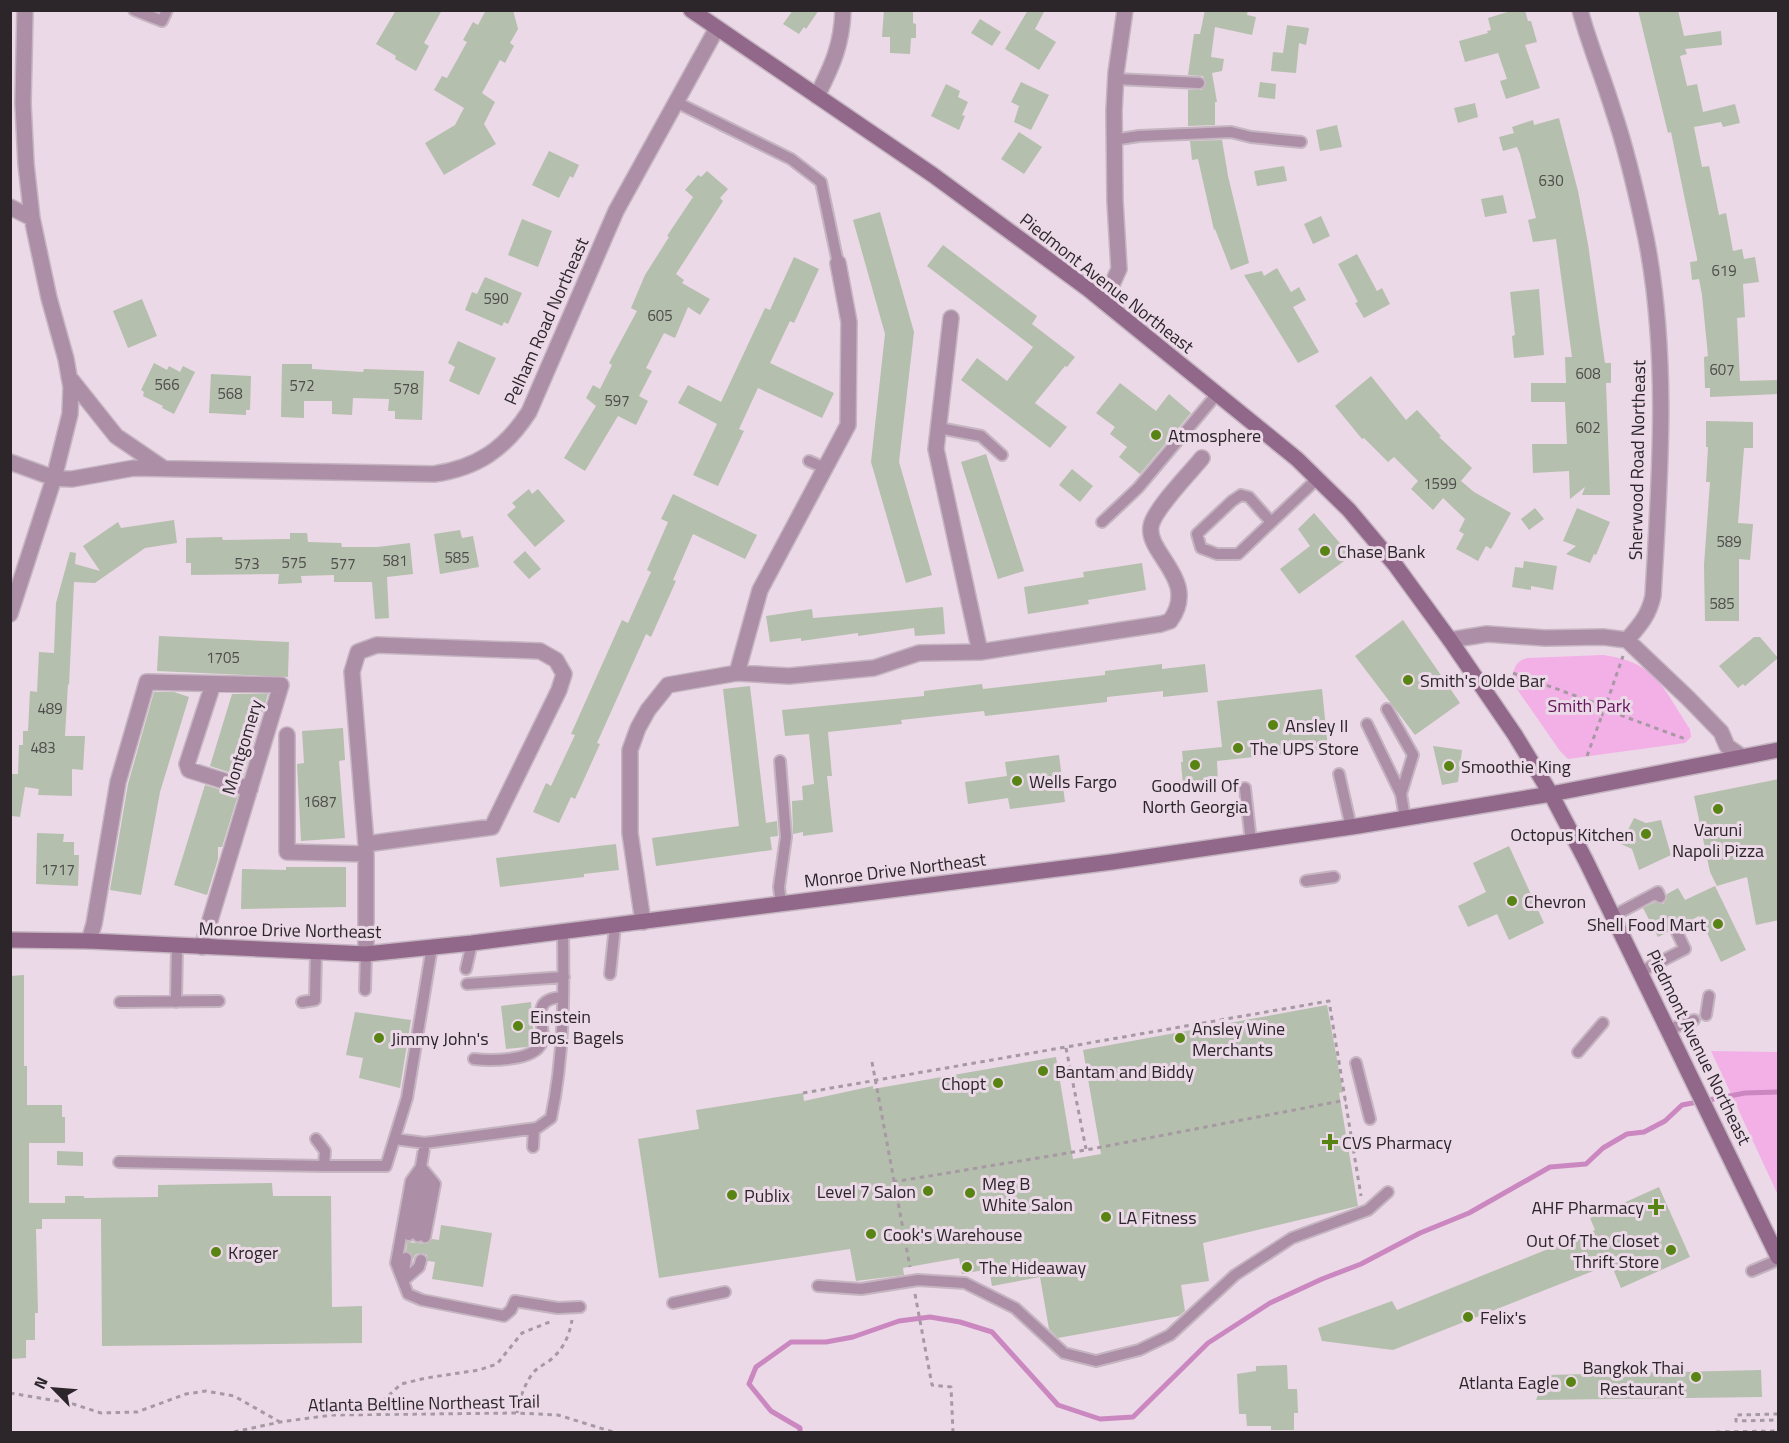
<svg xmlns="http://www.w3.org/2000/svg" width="1789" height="1443" viewBox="0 0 1789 1443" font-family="'Titillium Web',sans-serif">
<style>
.green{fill:#f3b0e7}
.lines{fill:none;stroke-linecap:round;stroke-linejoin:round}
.stream{stroke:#cb88c0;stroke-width:5}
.building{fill:#b5bfad}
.service-casing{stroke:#c5b5c1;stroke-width:14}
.minor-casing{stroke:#c5b5c1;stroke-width:18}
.secondary-casing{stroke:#c5b5c1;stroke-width:18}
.path{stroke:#a699a3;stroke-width:3;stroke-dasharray:4.5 4.5;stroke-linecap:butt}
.service{stroke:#ac8ea6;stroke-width:10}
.minor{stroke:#ac8ea6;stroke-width:15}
.secondary{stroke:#91678a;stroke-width:15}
.poi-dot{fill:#578412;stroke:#ebd9e7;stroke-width:2}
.labels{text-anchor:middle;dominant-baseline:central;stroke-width:6;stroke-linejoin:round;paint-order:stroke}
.number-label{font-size:15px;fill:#4e4c4c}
.street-label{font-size:18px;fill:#2c262b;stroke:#ebd9e7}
.poi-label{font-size:18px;fill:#2c262b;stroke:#ebd9e7;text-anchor:start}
.park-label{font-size:18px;fill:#63145b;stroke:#ebd9e7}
</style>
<rect width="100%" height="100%" fill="#ebd9e7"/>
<path class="green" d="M1603,655c53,7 60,33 87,74l1,8 -6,6 -117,16 -8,-8 -48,-69c1,-12 3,-21 15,-24z
M1711,1051l67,1v143z"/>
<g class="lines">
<path class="stream" d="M800,1432v-4l-29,-17 -22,-27 7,-17 35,-25h35l27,-5 46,-16 31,-4 30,5 32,10 66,73 42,14 33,-2 75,-74 62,-40 52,-24 39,-15 59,-31 49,-20 81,-46 36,-3 17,-16 24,-14 17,-2 21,-11 17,-16 63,-12 33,-1"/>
</g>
<path class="building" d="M396,10h46l-18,33 5,3 -13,25 -21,-12 1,-3 -20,-12z
M486,10h27l5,19 -8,14 4,3 -9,17 -5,-3 -18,33 13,9 -11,22 12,20 -52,31 -19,-32 30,-18 9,-17 -30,-18 8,-14 5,2 20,-36 -4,-2 10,-18 5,3z
M793,10h26l-13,19 -2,-2 -5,7 -16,-10z
M884,10h29v13l3,1v14h-5l-1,16 -20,-1v-16h-8z
M1028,10h17l-10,19 21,13 -17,28 -34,-21z
M1205,10h43l-1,5 9,2 -4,18 -37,-8 -4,30 13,2 -2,12 -10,2 5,29h-2v23l-27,1v-36h14l4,-6 -3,-8 -15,-1 6,-41h6z
M1514,10h11l3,11h3l6,21 -12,3 15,43 -34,11 -6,-18 7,-2 -9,-26 -33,9 -6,-21 29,-8 -1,-2 4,-1 -3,-12z
M1638,10h40l6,26 37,-5 1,14 -37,4 2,5 -7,2 7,30 10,-2 6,28 32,-8 5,19 -17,4 -2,-5 -27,5 8,40 7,-1 10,49 7,-2 7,38 9,-2 2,10 11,-2 4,25 -16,2 2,33 -8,1 3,63 39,-1v14l-69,3v-9h-5l-1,-31 4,-1 -6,-61 -3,-16 -7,1 -2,-18 7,-1v-3l-26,-126 -3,1z
M980,19l21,13 -9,14 -21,-13z
M1287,25l22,3 -3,17 -7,-2 -3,30 -25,-2 2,-19 10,1z
M1021,82l28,13 -18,35 -17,-8 5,-16 -8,-4z
M1260,82l16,2 -1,15 -17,-2z
M946,84l14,7 -2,6 10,5 -6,13 3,1 -6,14 -28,-14z
M1475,103l3,14 -20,6 -4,-15z
M1559,118l19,73 10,53 17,119h6v20h-5l4,112h-28l3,-8 -15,12 -1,-28 -36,2 -1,-29h35l-2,-42h-34v-19h35l-1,-26h7l-16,-118 -23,3 -5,-22 8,-2 -16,-64 -3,-7 -14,4 -4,-14 15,-4 -2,-6 21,-7 1,5z
M1337,125l5,22 -22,4 -4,-21z
M1019,132l23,15 -18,27 -23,-15z
M1222,140l6,36 21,87 -18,7 -16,-41 -1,1 -16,-71 -6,1 -2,-19z
M549,151l30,14 -6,13 -3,-2 -11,22 -27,-13z
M1284,166l3,15 -30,5 -3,-15z
M707,171l21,18 -8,9 3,3 -47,73 8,6 -2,3 28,16 -10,16 -12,-8 -13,31 -11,-5 -18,35 6,3 -13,25 9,5 -12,24 -18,-9 -33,55 -21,-13 32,-52 -10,-8 7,-13 7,4 12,-24 -3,-2 28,-52 -6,-3 14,-33 24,-38 -2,-1 26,-39 -8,-7 13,-15 3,2z
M1503,195l4,18 -22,4 -4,-18z
M880,212l34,120 -15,130 33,113 -26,8 -35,-121 14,-128 -32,-114z
M1321,216l9,20 -17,8 -9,-20z
M522,219l30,12 -14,36 -30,-12z
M943,245l94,71 -5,8 43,33 -8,10 -2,-1 -30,37 32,24 -17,21 -89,-68 16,-22 30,23 26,-34 -106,-81z
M1357,254l20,37 5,-3 8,16 -26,14 -9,-15 3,-1 -20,-38z
M794,257l25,12 -25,54 -4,-2 -20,42 64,30 -12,25 -64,-30 -19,41 5,2 -26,55 -25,-11 24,-51 -39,-21 10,-18 33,17 44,-94 5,2z
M1277,268l14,24 8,-5 7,13 -13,7 26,45 -21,11 -54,-88 18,-4 2,5z
M485,277l37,16 -14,31 -4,-2 -2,4 -37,-16 7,-18 5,2z
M1539,289l5,66 -30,3 -2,-22 3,-1 -5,-43z
M142,299l15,37 -29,12 -15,-37z
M458,341l38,17 -17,37 -30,-14 6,-14 -7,-4z
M154,363l13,7 2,-4 11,6 3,-6 12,6 -21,42 -12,-6 1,-2 -20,-10 1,-4 -3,-2z
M282,364h30v5l51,3 1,-3 60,2 -2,49 -27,-1v-8h-7l1,-12 -36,-1 -1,17 -20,-1v-13h-28v17l-23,-1z
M211,374l40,2 -1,34h-4v5l-37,-2z
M1371,376l35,44 11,-10 24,26 -2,1 33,31 -11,13 13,11 37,21 -20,36 -5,-3 -8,15 -22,-12 8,-15 -5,-3 6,-12 -22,-21 -10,12 -22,-21 7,-8 -24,-24 -6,5 -24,-24 -2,1 -27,-33z
M1120,383l36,28 13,-17 22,19 -51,61 -21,-17 8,-10 -17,-13 5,-7 -19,-14z
M1706,421l47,1v26h-9l-6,75 15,1 -3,36 -11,-1v62h-34l-1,-56 6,-83h-4l2,-35h-2z
M986,454l38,117 -26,8 -37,-117z
M1072,469l21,17 -13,16 -21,-17z
M529,489l3,5 6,-5 27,32 -30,26 -28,-32 9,-8 -4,-4z
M673,494l84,41 -12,24 -52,-25 -20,46 3,1 -25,56 -5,-3 -49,109 3,1 -25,55 -4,-2 -12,26 -26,-11 13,-29 5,3 24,-51 -4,-1 51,-114 6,3 23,-51 -4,-2 21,-48 -7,-3z
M1535,508l9,11 -15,11 -8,-11z
M1577,508l33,14 -14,33 -2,-1 -4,9 -24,-9 10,-8 -13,-5z
M1314,513l37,43 -52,38 -19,-25 30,-23 -12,-17z
M174,520l3,23 -32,5 -50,35 -21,-1 -5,103 -1,-1 -3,52h20l-2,34 -11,-1v27l-34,-1 1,-6 -14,-2 -5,30 -8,-1v-42h6l1,-29h4v-14h5l2,-40 7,1 2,-40 15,1 2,-50 14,-51 6,1 -1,11 25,7 -17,-25 35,-24 3,6z
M460,530l2,8 11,-2 6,31 -39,7 -6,-40z
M290,533h17l1,9 33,1 1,4h35l33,-4 3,31 -26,3 2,41 -14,1 -3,-37h-38v-7l-33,1 1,7 -24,1 1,-10 -88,1v-12h-5v-25l36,-1 1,3 67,-1z
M525,551l16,18 -12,10 -16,-17z
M1524,561l33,5 -4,24 -22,-4v4l-19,-3 3,-20 8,1z
M1142,563l4,27 -58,10 1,4 -61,10 -4,-27 60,-10 -1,-5z
M943,607l2,27 -30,2 -1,-8 -56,8v-3l-57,8v-3l-31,4 -4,-26 46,-7 1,9z
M1403,620l57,83 -45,32 -60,-79z
M159,636l130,6 -1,35 -131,-6z
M1754,637h6l18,21 -33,28 -2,-2 -5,4 -19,-22z
M1162,664v5l43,-5 3,28 -45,5v-6l-56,6v5l-122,14 -1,-5 -83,9 1,4 -74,8 4,44h-5l6,56 -30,4v-4l-10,2 -1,-33 11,-1 -1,-14 12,-2 -5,-50 -24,2 -3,-26 142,-14v-5l58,-7 1,5 122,-14v-4z
M750,686l16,137 11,-2 1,15 -8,1 2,13 -116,16 -4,-28 87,-12 -16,-137z
M1322,689l6,60 -111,12 1,22 -35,3 -2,-24h2l-1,-11 40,-4 -5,-46z
M154,692h20l15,5 -29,95 -19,103 -31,-5 18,-106z
M232,694h36l-25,83 -33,-11z
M343,728l2,32 -6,1 6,77 -44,3 -4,-77 7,-1 -2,-32z
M1433,746l29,4 -4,32 -16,3z
M1059,755l6,47 -55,7 -2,-11 -40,6 -3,-22 42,-6 -2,-14z
M1779,779v141l-23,5 -9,-48 -30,9 -7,-14 -16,-76z
M205,785l33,10 -16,52h-4v12l-11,36 -33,-10z
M1634,818l12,5 15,-3 10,35 -32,15 -7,-21 -11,-5z
M37,833l27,1 -1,8h11v13h5l-1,31 -42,-2z
M616,844l3,26 -35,4v3l-84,10 -4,-29z
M1509,846l35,77 -35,17 -12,-26 -29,13 -10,-21 28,-14 -13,-29z
M286,867h60v40l-105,2 1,-40 44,1z
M1715,886l31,64 -25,12 -22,-46 -17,9 -6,-4 -5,1 -3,5v5l-10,5 -15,-29 12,-6 8,2 4,-5v-5l11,-6 7,12z
M24,975v91h3v39h35v12h3v26h-36v60h36v-7h19v2l74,-1v-12l114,-2 1,13h58l1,111 30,-1v37l-260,3 -1,-127h-59v10h-6l2,84h-3v27h-9v18l-16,1v-383z
M531,1002l3,39 -7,6 -21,2 -5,-43z
M1327,1005l16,87 -4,1 19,113 -155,37 6,38 -28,4 4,26 -6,5 -121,22 -9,-9 -9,-52 -48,9 -3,-17 -27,5 -3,-16 -56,10 1,7 -48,6 -6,-32 -191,29 -21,-139 61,-10 -3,-19 107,-17 1,8 69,-15v3l183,-32 17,102 28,-5 -18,-104z
M355,1012l56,8 -11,68 -41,-10 4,-20 -17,-3z
M57,1151l26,1v14l-26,-1z
M1659,1187l31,70 -69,31 -10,-24 -218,86 -71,-9 -4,-13 74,-27 5,9 198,-80 -5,-12z
M441,1225l51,8 -9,54 -51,-8 3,-17 -7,-1 -1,-6 -5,-2 -6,1 -3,5 -2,-6 -5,-2 1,-9 20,2 5,-5 7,1z
M1287,1365l1,24h9l1,24h-4v17h-23v-4h-24l-1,-12h-7l-2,-40 19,-3v-5z
M1761,1370l1,27 -226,3 10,-25z"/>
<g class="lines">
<g class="service-casing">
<path id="service" d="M134,10l28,11 5,-11
M1116,79l83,4
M676,102l115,57 30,23 17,81
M1113,140l26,-4 92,-4 20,5 50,5
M939,428l42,8 21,19
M809,461l16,7
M1102,522l36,-34 79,-94
M1271,522l-22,-25 -8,-2 -9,6 -35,33 4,14 16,6h21l79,-75
M1387,709l26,46 -12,39 4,24
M1367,724l34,70
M780,761l6,76 -7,50 2,17
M1339,774l12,53
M1245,788l6,54
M1306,881l28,-4
M1613,916l45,-24 2,5
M466,969l6,-26
M1640,972l45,-23 -10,-21
M610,974l5,-48
M467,984l97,-7
M365,990l1,-36
M120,1002l99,-1
M176,1002l1,-56
M302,1002l13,-2 1,-48
M1706,1015l3,-19
M1668,1030l26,-10
M1578,1052l25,-29
M474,1059c16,2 59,2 67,-15 8,-18 -16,-45 22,-47
M1356,1063l14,56
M395,1139l30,4 112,-15 14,-10c13,-60 13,-124 12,-186
M533,1147l1,-18
M119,1162l205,4 1,-15 -9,-12
M324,1166h62l21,-68 25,-151
M421,1167l-10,14 -15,82 12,31 14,6 82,16 7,-6 4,-9 43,7 22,-1
M421,1167l14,17 -10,53
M409,1235l16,-92
M418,1236l9,-52 -4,-11
M1752,1271l26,-11
M403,1278l3,-20
M403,1281l16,-14 2,-7
M818,1286l43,3 57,-9 47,3 50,25 49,45 32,8 43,-11 31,-15 65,-60 57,-37 76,-28 20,-18
M673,1303l52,-11"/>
</g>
<g class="minor-casing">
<path id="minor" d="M1580,10c9,34 23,67 33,100 14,41 24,85 33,128 23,117 14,239 7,358 -4,19 -13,29 -26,44
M817,96c15,-30 25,-51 26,-86
M10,207l22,11
M1104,302l15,-33 -4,-68 -1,-90 2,-38 9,-63
M951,318l-15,131 44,203
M69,377l47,59 47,32
M10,462l44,16 18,1 62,-11 300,6c43,-6 71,-25 95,-62l87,-201 101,-183
M10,614l44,-136 16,-64 1,-27 -5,-28 -17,-61 -17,-80 -6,-54 -3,-61 2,-93
M1450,640l37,-6 58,4 58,-1 24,3
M1627,640l62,59 32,33 6,14 14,10
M737,673l23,-83 88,-165 1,-103 -11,-59
M213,684l-26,80 2,6 61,19
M287,735v117l79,2
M643,922l-13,-89v-83l8,-22 10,-18 20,-25 69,-12 52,3 85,-8 45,-15 61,-1 181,-28 9,-3c30,-41 -24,-67 -19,-95 3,-17 39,-53 51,-68
M89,941l5,-17 24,-142 29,-100 134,3 -79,262
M366,954v-110l-14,-172 6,-20 19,-7 163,6 16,9 8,14 -5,16 -67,137 -126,17"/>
</g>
<g class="secondary-casing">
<path id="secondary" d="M691,10l242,165 155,114 209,170 52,51 47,56 54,74 65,95 36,59 35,67 192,396
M10,940l79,1 277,13 106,-11 640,-81 246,-36 193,-32 227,-44"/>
</g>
<path class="path" d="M1513,673l85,31v5l5,6 9,-3 -1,-9 -6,-2 -7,3
M1607,702l16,-46
M1612,712l76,28
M1587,756l15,-41
M1066,1048l20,101
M872,1062l38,205
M803,1093l526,-92 32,195
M893,1182l193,-32 260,-50
M915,1294l17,91 19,2 2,45
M10,1393l60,10 31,10 36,-1 49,-18 20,-3 28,5 46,26
M517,1413c3,-15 7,-28 16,-40 4,-5 10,-8 16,-12 14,-11 20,-24 23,-41
M369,1414l32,-30 25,-6 53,-8 18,-6 25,-31 30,-12
M1778,1414l-42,1v6l42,-1
M234,1432l46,-10 52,-7 185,-2 41,2 55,17
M1716,1432l62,-1"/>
<use href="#service" class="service"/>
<use href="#minor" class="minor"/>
<use href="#secondary" class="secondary"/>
</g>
<g class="poi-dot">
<circle cx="1156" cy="435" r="6"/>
<circle cx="1325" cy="551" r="6"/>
<circle cx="1408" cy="680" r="6"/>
<circle cx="1273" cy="725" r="6"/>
<circle cx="1238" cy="748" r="6"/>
<circle cx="1195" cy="765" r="6"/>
<circle cx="1449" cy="766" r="6"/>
<circle cx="1017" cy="781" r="6"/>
<circle cx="1718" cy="809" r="6"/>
<circle cx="1646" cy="834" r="6"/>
<circle cx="1512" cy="901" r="6"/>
<circle cx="1718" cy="924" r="6"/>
<circle cx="518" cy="1026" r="6"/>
<circle cx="379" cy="1038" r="6"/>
<circle cx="1180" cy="1038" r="6"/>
<circle cx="1043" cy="1071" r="6"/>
<circle cx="998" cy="1083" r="6"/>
<path d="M1327 1133h6v6h6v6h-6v6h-6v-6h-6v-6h6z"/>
<circle cx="928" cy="1191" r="6"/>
<circle cx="970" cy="1193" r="6"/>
<circle cx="732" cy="1195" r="6"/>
<path d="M1653 1198h6v6h6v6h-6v6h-6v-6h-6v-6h6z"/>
<circle cx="1106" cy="1217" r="6"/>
<circle cx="871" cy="1234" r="6"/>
<circle cx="1671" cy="1250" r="6"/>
<circle cx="216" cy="1252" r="6"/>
<circle cx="967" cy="1267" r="6"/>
<circle cx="1468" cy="1317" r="6"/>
<circle cx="1696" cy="1377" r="6"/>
<circle cx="1571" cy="1382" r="6"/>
</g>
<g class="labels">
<g class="number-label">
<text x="1551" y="180">630</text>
<text x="1724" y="270">619</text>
<text x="496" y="298">590</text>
<text x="660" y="315">605</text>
<text x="1722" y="369">607</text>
<text x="1588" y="373">608</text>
<text x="167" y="384">566</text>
<text x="302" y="385">572</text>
<text x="406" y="388">578</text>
<text x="230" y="393">568</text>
<text x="617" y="400">597</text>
<text x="1588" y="427">602</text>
<text x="1440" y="483">1599</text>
<text x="1729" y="541">589</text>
<text x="457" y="557">585</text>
<text x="395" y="560">581</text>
<text x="294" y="562">575</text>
<text x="247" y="563">573</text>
<text x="343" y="563">577</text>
<text x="1722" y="603">585</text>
<text x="223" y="657">1705</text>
<text x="50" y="708">489</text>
<text x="43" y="747">483</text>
<text x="320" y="801">1687</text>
<text x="58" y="869">1717</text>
</g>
<g class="street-label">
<text transform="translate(1107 283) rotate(38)">Piedmont Avenue Northeast</text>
<text transform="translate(546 321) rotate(-66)">Pelham Road Northeast</text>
<text transform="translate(1637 460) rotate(-89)">Sherwood Road Northeast</text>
<text transform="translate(242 747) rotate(-73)">Montgomery</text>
<text transform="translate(895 870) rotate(-7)">Monroe Drive Northeast</text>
<text transform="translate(290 930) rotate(1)">Monroe Drive Northeast</text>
<text transform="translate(1699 1047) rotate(64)">Piedmont Avenue Northeast</text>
<text transform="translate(424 1403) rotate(-1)">Atlanta Beltline Northeast Trail</text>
</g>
<g class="poi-label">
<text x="1168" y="435">Atmosphere</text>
<text x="1337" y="551">Chase Bank</text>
<text x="1420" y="680">Smith's Olde Bar</text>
<text x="1285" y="725">Ansley II</text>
<text x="1250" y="748">The UPS Store</text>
<text x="1461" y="766">Smoothie King</text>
<text x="1029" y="781">Wells Fargo</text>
<text x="1195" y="785" text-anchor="middle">Goodwill Of<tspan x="1195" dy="21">North Georgia</tspan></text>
<text x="1718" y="829" text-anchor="middle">Varuni<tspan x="1718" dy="21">Napoli Pizza</tspan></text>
<text x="1634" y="834" text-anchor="end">Octopus Kitchen</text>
<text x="1524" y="901">Chevron</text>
<text x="1706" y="924" text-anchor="end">Shell Food Mart</text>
<text x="530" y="1016">Einstein<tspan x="530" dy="21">Bros. Bagels</tspan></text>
<text x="1192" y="1028">Ansley Wine<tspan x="1192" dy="21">Merchants</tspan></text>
<text x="391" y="1038">Jimmy John's</text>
<text x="1055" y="1071">Bantam and Biddy</text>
<text x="986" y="1083" text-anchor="end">Chopt</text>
<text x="1342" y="1142">CVS Pharmacy</text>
<text x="982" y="1183">Meg B<tspan x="982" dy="21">White Salon</tspan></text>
<text x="916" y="1191" text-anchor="end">Level 7 Salon</text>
<text x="744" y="1195">Publix</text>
<text x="1644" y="1207" text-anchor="end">AHF Pharmacy</text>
<text x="1118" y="1217">LA Fitness</text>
<text x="883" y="1234">Cook's Warehouse</text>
<text x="1659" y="1240" text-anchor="end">Out Of The Closet<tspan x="1659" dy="21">Thrift Store</tspan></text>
<text x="228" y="1252">Kroger</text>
<text x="979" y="1267">The Hideaway</text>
<text x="1480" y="1317">Felix's</text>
<text x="1684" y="1367" text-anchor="end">Bangkok Thai<tspan x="1684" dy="21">Restaurant</tspan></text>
<text x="1559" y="1382" text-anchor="end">Atlanta Eagle</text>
</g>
<g class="park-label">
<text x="1589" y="705">Smith Park</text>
</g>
</g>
<rect width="1789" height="1443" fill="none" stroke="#2c262b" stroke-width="24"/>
<g transform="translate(54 1389) rotate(295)" stroke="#ebd9e7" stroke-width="4.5" paint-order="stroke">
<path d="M0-4.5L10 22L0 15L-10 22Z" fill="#2c262b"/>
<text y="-9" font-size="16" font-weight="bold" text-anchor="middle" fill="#2c262b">N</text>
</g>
</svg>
